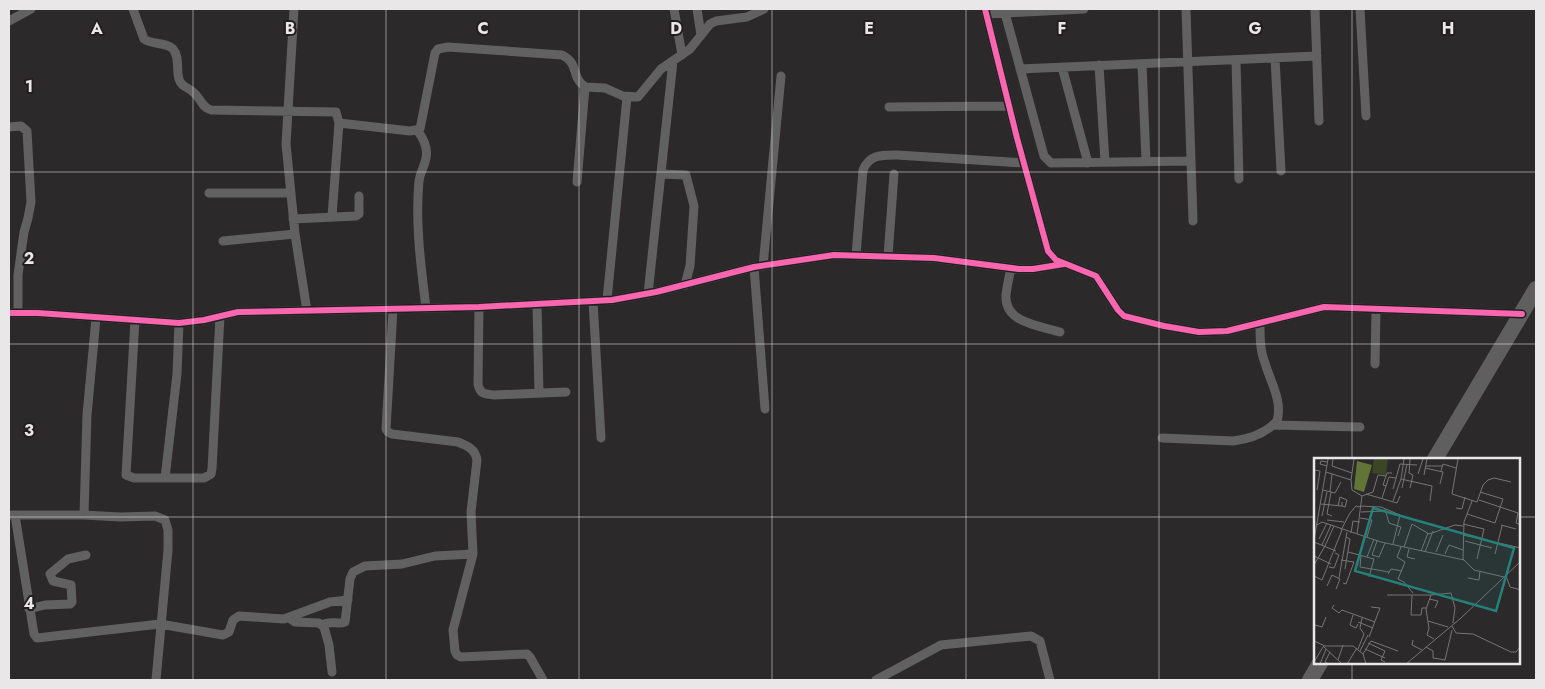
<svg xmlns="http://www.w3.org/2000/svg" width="1545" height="689" viewBox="0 0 1545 689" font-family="Jost,sans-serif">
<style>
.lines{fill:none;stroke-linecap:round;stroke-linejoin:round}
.street{stroke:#616161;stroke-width:9}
.highway{stroke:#605f5f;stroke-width:16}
.cycleway-casing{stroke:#221e20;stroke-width:9}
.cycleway{stroke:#f766af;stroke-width:6}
.grid{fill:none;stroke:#eae7e8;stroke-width:1;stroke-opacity:0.55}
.inset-road{fill:none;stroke:#777576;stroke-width:1}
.view{fill:#25817a;fill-opacity:0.15;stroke:#25817a;stroke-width:2.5}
.inset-edge{fill:none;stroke:#eae7e8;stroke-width:2.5}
.grid-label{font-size:16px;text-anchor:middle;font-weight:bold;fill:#eae7e8;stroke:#221e20;stroke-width:4;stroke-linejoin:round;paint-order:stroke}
</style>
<rect width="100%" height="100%" fill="#2b292a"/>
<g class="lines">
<path class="street" d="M133,9l11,30c8,6 23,3 29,10 7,8 3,21 6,30 2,8 9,8 14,13 8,6 8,15 18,18l125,2 3,11 -7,93
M294,9l-8,135 9,90 12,77
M674,9l8,46
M697,9l4,26
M985,9l32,129 31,113 8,9 40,16 22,34 6,6 40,10 35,6 28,-1 97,-24 198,7
M1186,9l7,212
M1315,9l4,112
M1360,9l6,107
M1005,13l39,143 7,7 140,-2
M986,14l98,-5
M9,21l22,-12
M1275,58l6,113
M1236,60l3,119
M1142,64l4,97
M1099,65l6,97
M1062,67l26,96
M1020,69l297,-13
M889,107l120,-1
M339,123l71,8 10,-2 15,-76 3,-4 10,-2 114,8c18,9 8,21 23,32l20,1 18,8 15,1 23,-28 29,-20 20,-25 6,-3 31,-4 17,-8
M9,127l12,-1 6,5 4,71 -3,16 -4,14 -6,43v38
M417,130c7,9 12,21 8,32 -2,7 -5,12 -6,19 -4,43 2,85 7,127
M661,174l25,1 8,31 -4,60 -5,19
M577,182l8,-95
M209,193h81
M293,219l63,-3 3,-2v-18
M223,241l72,-7
M856,255l7,-85c7,-16 19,-15 34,-15l127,8
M888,256l6,-82
M763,266l18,-190
M754,267l11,142
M1011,268c-2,9 -4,18 -5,27 -2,28 34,31 54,37
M648,294l25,-233
M607,300l20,-203
M593,301l8,137
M537,304l2,89
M479,307l-1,77c2,10 6,10 16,11l72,-3
M393,309l-7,120 2,3 4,2 66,8c10,4 17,7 19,18l-6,52 2,42 -20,76 2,21 2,4 4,2 66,-3 3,3 13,23
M9,313h29l141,10 25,-3 34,-8 241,-5 133,-7 44,-8 98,-25 80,-12 100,3 85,11h14l31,-5
M135,320l-9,155 8,3h70l7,-4 1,-5 8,-153
M1375,364l1,-55
M1273,425l87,2
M1162,438l71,3c16,-2 33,-8 44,-20 6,-20 -7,-40 -12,-58 -5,-12 -5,-26 -5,-39
M165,478l12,-104 2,-51
M9,515h75l36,2 35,-1 10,4 3,10v20l-12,130
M15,515l19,119 3,4 123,-14 63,11 6,-3 4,-12 6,-4 45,3 46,-17 18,-2
M84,515l3,-100 9,-97
M29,609l16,-4 25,-1 2,-2 -1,-17 -18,-4 -3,-7 18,-15 18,-4
M289,618l6,4 24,1 5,4 5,18 3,27
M322,625c8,-5 16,0 23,-3l5,-43 3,-7 12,-6 37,-2 33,-8 38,-2
M876,680l65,-35 90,-9 9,5 10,39"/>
<path class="highway" d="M1435,459l101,-170
M1310,680l10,-17"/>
<g class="cycleway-casing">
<path id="cycleway" d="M985,9l32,129 31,113 8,9 40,16 22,34 6,6 40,10 35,6 28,-1 97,-24 198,7
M9,313h29l141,10 25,-3 34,-8 241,-5 133,-7 44,-8 98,-25 80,-12 100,3 85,11h14l31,-5"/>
</g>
<use href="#cycleway" class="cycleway"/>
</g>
<path class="grid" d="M193,9v671M386,9v671M579,9v671M772,9v671M966,9v671M1159,9v671M1352,9v450M9,172h1527M9,344h1527M9,517h1306M1519,517h17M1352,663v17"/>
<g transform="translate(1314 458)">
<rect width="206" height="206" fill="#2b292a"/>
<path d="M60,1h14l-2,16 -14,-2z" fill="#3b4625"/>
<path d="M43,3l15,4 -8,27 -10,-3z" fill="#637536"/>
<path class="inset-road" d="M19,1l-1,7 20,7M90,1l-3,20 31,7 -2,15M96,1l-1,14 4,2 -3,13M144,1l-6,35 25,8 6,-17 5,-5 6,-2 17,4M13,8l-7,-2 1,-3 6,1M112,8h16M111,10l18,4 -3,12M0,12l6,1 -3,19M127,13l2,-7 13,4M12,14l25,8 3,-21M104,16l5,-15M110,17l3,-16M37,22l1,10 10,6M72,28l-3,-1 4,-12h5M88,30l5,-24M79,31l7,-25 17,1M9,32l12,3 6,-11M16,34l2,-18M17,34l-4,22 5,2M52,36l31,9 3,-7M68,40l7,-21 7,1M165,42l39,13 -2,10 5,2M79,43l8,-22M158,43l-8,21 -1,37 11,11 30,7M7,46l21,2v-4M24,48l2,-9 7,3 -2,7 -3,-1M46,48l21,1 19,8 -7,29M142,50l6,1 3,-12M71,51l4,14 12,4 -3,9M47,54l24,-1M153,56l28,9 8,-24 -23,-7M8,58l5,-24M46,60l12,2 -5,17M13,62l17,2M149,66l21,5 -7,30M3,67l5,-3 59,20 83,18M187,67l15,4M27,72l9,-17 6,-7 4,1M37,75l2,-12 7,1M43,76l5,-38 11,-4 5,-17 8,1M149,77l58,13M5,81l8,-16M0,82l14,-81M63,83l-5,14 7,2 6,-14M151,83l27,7M0,84l22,9M8,87l9,-20M11,88l9,-20M87,89l-4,10 8,5 -7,17 6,3 9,11M90,89l8,-23 17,10 26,-9 8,1M95,91l-2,8 8,2M107,93l7,-18M34,94l26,7 -5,18M111,94l8,-21M122,94l7,-17M131,96l4,-9 14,5M181,96l7,-28M47,97l-1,12 29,5M0,98l17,8M53,99l7,-18M27,102l13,2 -8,22 -3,-1M0,107l11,-19M15,109l5,1 5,-13 -4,-2M31,111l5,-30 -4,-2M74,116l3,-5 11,2M0,118l8,4 20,-50M192,118l4,11 11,3M25,120l8,-46M154,120l11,2 1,-9M13,128l5,-11 8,4 -4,10M73,137h25l-1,20h10l1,-7h4M98,137h19M115,141l9,2 -3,7M20,147l-2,3 7,5 3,-3 33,12M39,157l-3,10 6,3 2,-4M114,163l20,6M44,164l15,6M1,167l7,2 4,-10M138,168l4,7 17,1 38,18h5l5,-6M55,179l11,-29 -9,-1M120,181l-7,-4 2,-7 -3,-19 5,-14 20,-2 4,15 -2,15M99,182l-1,5 10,5M0,183l11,5h28l10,8 3,10M54,185l17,8 -4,9 4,2M9,188l19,18M112,189l7,4v7l12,2 7,-30M44,191l6,-15 -4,-6 2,-10M51,191l20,9M46,193l8,-16M49,196l8,-13 27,10M24,202l5,-15M0,204l9,-15M6,206l6,-15M15,206l-4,-2 5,-10M33,206l10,-16M92,206l55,-46 60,-57"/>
<path class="view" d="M59,50l141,40 -18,63 -141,-40z"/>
<rect width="206" height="206" class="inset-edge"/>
</g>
<g class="grid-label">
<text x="97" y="34">A</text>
<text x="290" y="34">B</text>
<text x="483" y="34">C</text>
<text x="676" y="34">D</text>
<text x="869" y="34">E</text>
<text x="1062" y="34">F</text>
<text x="1255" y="34">G</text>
<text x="1448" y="34">H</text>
<text x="29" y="92">1</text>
<text x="29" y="264">2</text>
<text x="29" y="436">3</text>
<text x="29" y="609">4</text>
</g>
<rect width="1545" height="689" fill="none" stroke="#eae7e8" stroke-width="20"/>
</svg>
